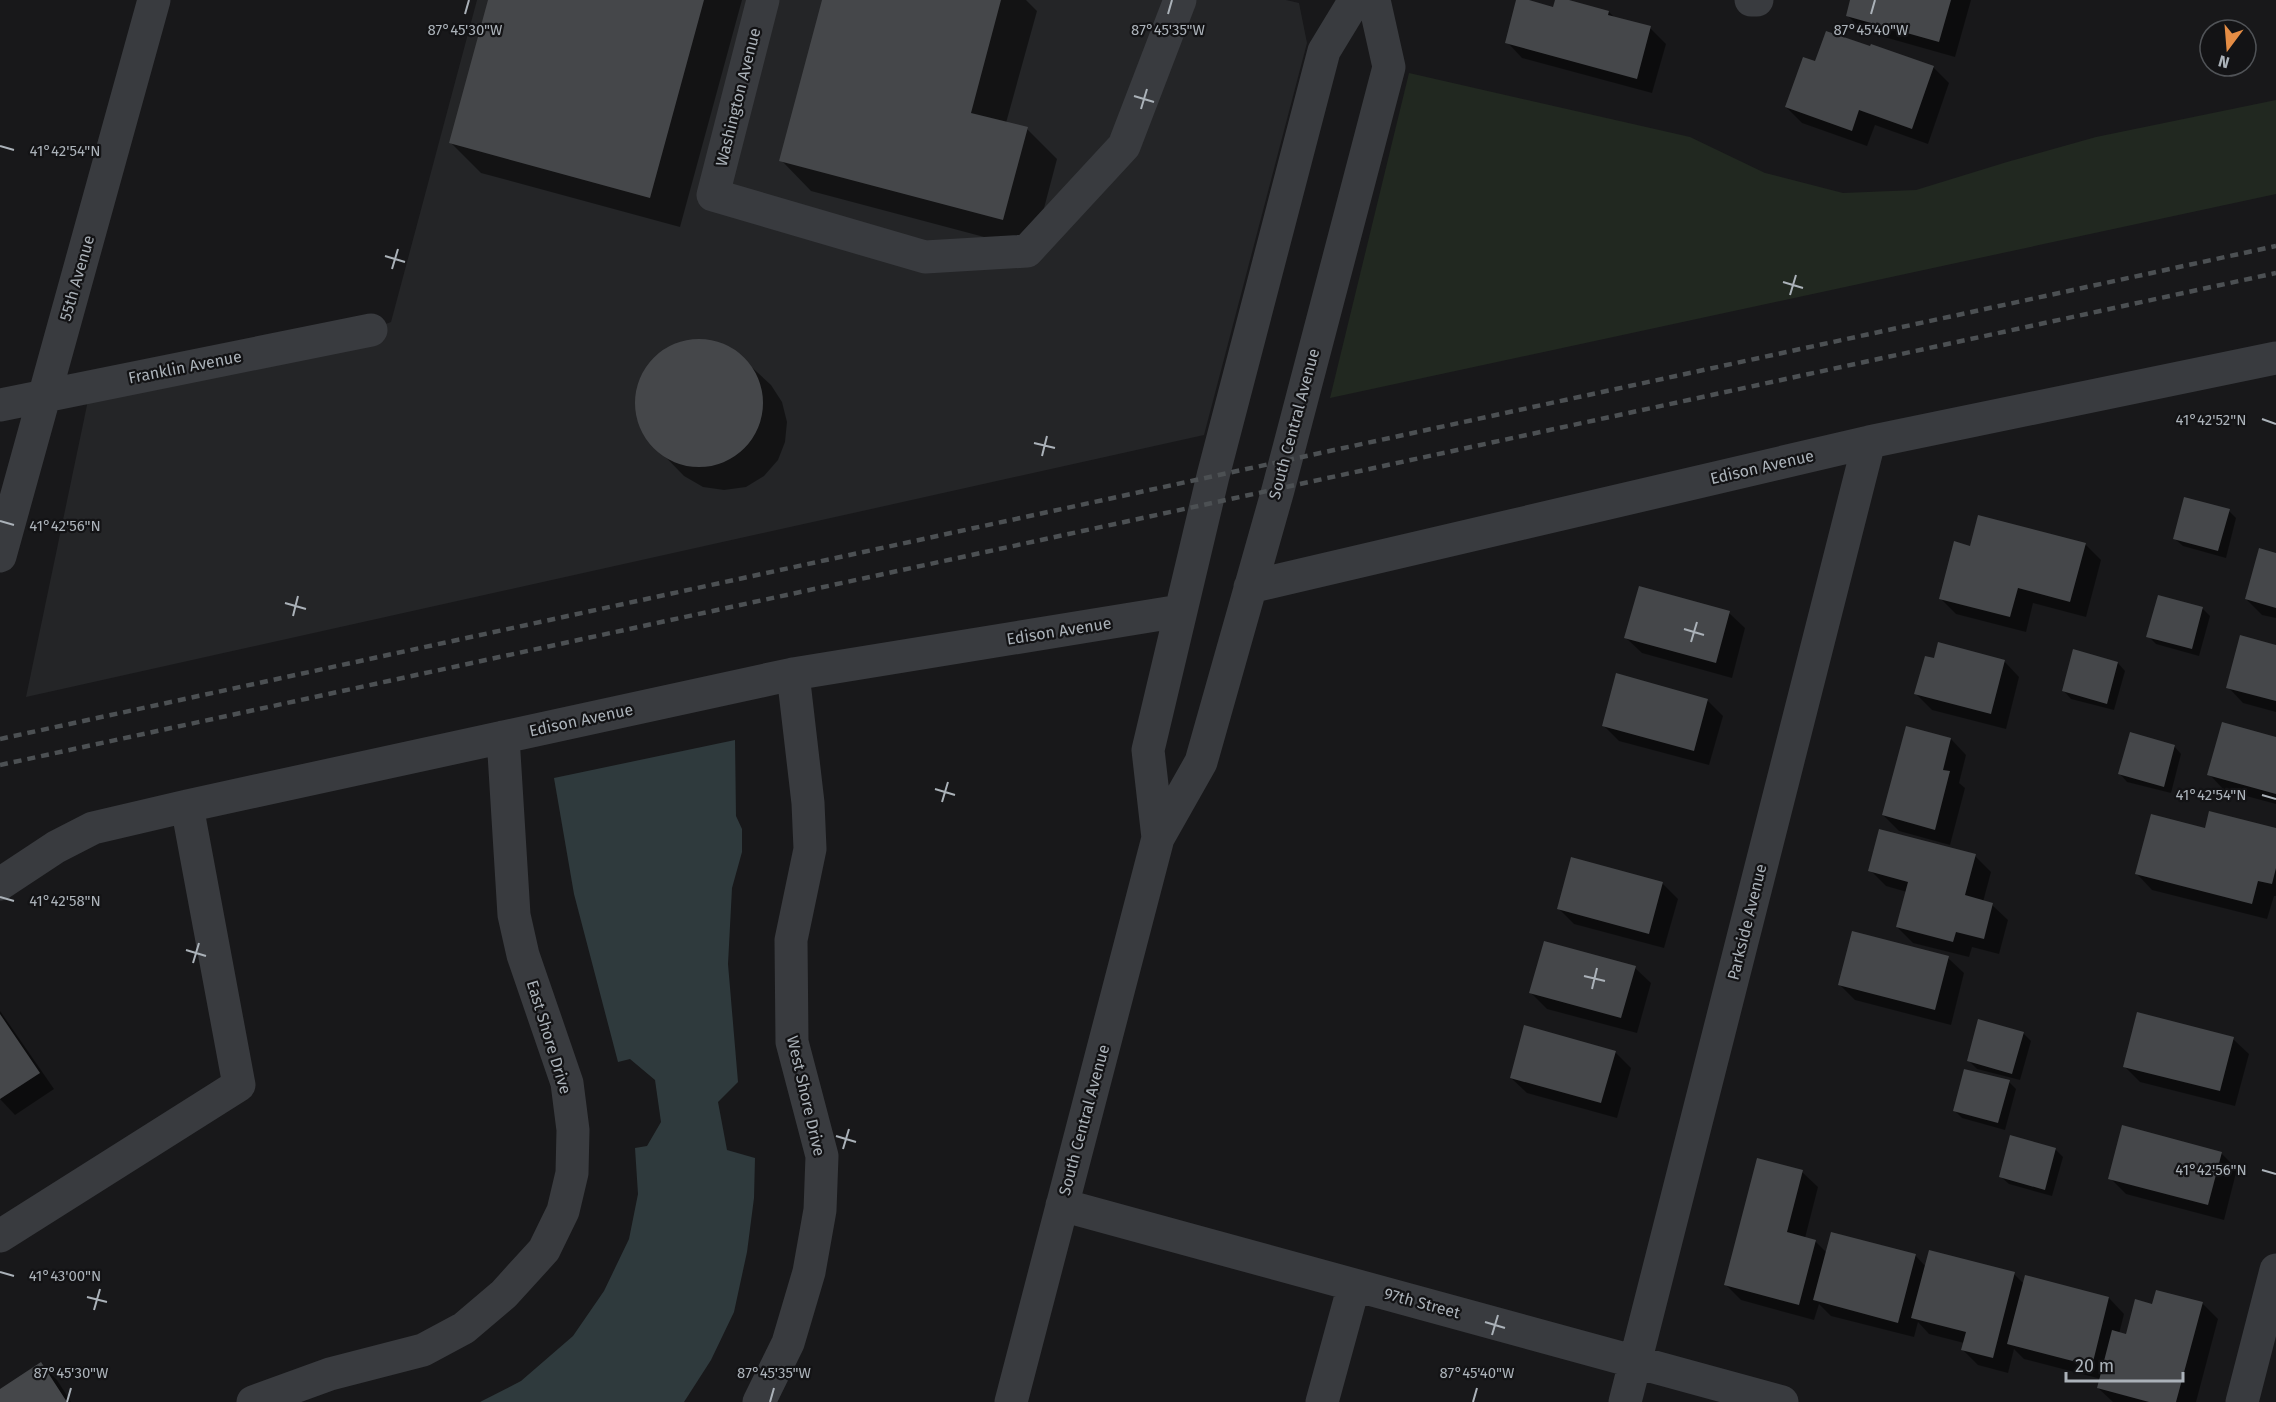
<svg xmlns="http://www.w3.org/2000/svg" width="2276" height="1402" viewBox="0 0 2276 1402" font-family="'Fira Sans',sans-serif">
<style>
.built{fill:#242527}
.green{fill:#212820}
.water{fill:#2f3a3d}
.shadow{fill:#0007}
.building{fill:#45474a}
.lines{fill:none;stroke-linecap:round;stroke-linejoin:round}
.minor{stroke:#393b3f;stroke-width:33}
.rail{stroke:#4c5053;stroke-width:4.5;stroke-dasharray:8 6;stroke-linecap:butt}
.ticks{fill:none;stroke:#abb2b9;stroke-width:2}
.labels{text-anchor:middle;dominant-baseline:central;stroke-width:4.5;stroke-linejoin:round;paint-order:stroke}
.street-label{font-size:16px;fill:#abb2b9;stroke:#131315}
.ticks-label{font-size:15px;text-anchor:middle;fill:#abb2b9;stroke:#131315;stroke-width:4.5;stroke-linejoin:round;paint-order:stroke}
</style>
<rect width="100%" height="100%" fill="#18181a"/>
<path class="built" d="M477,0h809l13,3 8,40 -103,392 -1178,262 65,-311 279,-56 21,-8z"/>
<path class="green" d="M1409,73l281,64 75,36 78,20 73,-3 91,-28 89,-25 180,-37v94l-946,204z"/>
<path class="water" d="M735,740l1,76 6,13v23l-10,36 -4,76 10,118 -20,20 9,48 28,8 -1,40 -7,54 -13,60 -23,48 -27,42h-204l41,-21 52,-45 31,-45 25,-52 9,-45 -3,-46 12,-2 14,-24 -6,-42 -25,-21 -12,3 -44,-168 -20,-116z"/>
<path class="shadow" d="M490,0h252l-62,227 -199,-54 -30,-30z
M823,0h203l11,11 -31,112 21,6 30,30 -24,91 -222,-59 -30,-31z
M1518,0l36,8 3,-8h6l46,12 6,6 35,10 16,16 -14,49 -130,-35 -15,-16z
M1852,0h119l-16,57 -92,-26 -16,-16z
M1816,63l117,4 16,16 -21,61 -53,-19 -8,21 -65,-23 -16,-16z
M692,340l20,1 19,7 40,37 11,17 5,20 -2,20 -7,18 -14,16 -18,11 -22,3 -21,-3 -19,-11 -39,-40 -8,-20v-22l7,-20 12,-17 16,-11z
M2229,511l7,7 -10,40 -43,-12 -8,-7z
M2085,544l16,16 -15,57 -53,-14 -7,29 -70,-18 -16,-16 31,-50z
M2276,554v64l-14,-3 -16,-16z
M2202,608l8,8 -11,40 -43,-12 -8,-8z
M1729,613l16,15 -13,50 -90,-25 -16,-15z
M2276,647v65l-33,-9 -15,-16z
M1935,660l69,1 15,16 -13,52 -74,-19 -16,-16z
M2118,663l7,8 -11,39 -43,-11 -7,-8z
M1707,700l16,16 -14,49 -90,-24 -16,-16z
M1951,739l15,16 -7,28 6,5 -15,57 -51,-14 -16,-16z
M2276,739v65l-52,-14 -15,-16z
M2174,746l7,8 -10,39 -44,-11 -7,-8z
M2206,829l70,1v66h-2l-7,23 -115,-29 -15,-16z
M1975,856l16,16 -8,30 9,3 16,15 -9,34 -27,-7 -3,10 -56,-14 -16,-16 10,-35 -21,-6 -16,-16z
M1662,883l16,16 -14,49 -90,-24 -16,-16z
M1948,958l16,15 -13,52 -96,-25 -15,-15z
M1635,968l16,15 -14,50 -90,-24 -16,-16z
M0,1011l54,78 -39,26 -15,-16z
M2023,1033l8,8 -11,39 -43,-11 -8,-8z
M2233,1039l16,15 -14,52 -95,-24 -16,-16z
M1615,1052l16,16 -14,50 -90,-25 -16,-15z
M2009,1082l7,7 -11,41 -43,-12 -8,-8z
M2055,1149l8,8 -11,39 -43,-12 -8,-7z
M2221,1153l16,16 -13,51 -98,-26 -16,-16z
M1802,1172l16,15 -13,51 10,3 12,12 88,2 11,12 88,7 10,10 85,14 15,16 -5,20 8,2 27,-31 48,-2 16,16 -22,83h-83l-15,-14 3,-9 -77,-20 -10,-10 -6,24 -30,-8 -15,-15 1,-7 -35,-9 -11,-12 -4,15 -83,-21 -12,-12 -5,16 -73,-20 -16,-16z
M41,1364l16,16 14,22h-71v-11z"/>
<path class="building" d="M488,0h216l-54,198 -201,-55z
M822,0h179l-30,113 57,14 -25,93 -224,-59z
M1516,0h13l24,7 2,-7h14l40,11 -1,4 43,11 -14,53 -132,-36z
M1850,0h101l-12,42 -93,-26z
M1826,31l44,15 1,-2 63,22 -22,63 -53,-19 -7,21 -67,-24 18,-50 12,4z
M635 403a64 64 0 1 1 128 0a64 64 0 1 1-128 0Z
M2184,497l46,12 -12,42 -45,-12z
M1978,515l108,28 -16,59 -52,-14 -8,29 -71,-18 15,-58 16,5z
M2259,548l17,5v55l-31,-9z
M1639,586l91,25 -14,52 -92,-25z
M2158,595l45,12 -11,42 -46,-12z
M2240,635l36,10v56l-50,-13z
M1938,642l67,18 -14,54 -77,-20 11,-38 9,2z
M2073,649l45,13 -11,42 -45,-13z
M1616,673l92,26 -14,52 -92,-25z
M2222,722l54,15v57l-69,-19z
M1906,726l45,12 -8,32 7,1 -15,59 -53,-15z
M2130,732l45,13 -11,42 -46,-13z
M2209,811l67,17v40l-4,16 -14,-3 -6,23 -117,-30 16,-60 54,14z
M1879,829l97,25 -11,41 28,8 -9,36 -28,-7 -3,10 -57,-15 12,-45 -40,-11z
M1571,857l92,25 -14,52 -92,-25z
M1852,931l97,25 -14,54 -97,-25z
M1544,941l92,25 -15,52 -92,-25z
M2137,1012l97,25 -14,54 -97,-24z
M0,1014l40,59 -40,26z
M1978,1019l46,13 -12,42 -45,-13z
M1524,1025l92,26 -15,52 -91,-25z
M1964,1069l46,11 -12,43 -45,-12z
M2122,1125l100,27 -14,53 -100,-26z
M2010,1135l46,13 -11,42 -46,-13z
M1757,1158l46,12 -16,62 29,8 -17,65 -75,-20z
M1831,1232l85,22 -18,69 -85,-23z
M1929,1250l86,22 -22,86 -32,-8 5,-18 -55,-14z
M2025,1275l84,22 -17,69 -85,-22z
M2156,1290l47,12 -27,100h-27l-52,-14 15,-58 14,4 9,-35 17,5z
M41,1362l26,40h-67v-13z"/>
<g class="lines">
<path class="minor" d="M763,0l-50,195 212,62 102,-6 97,-105 56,-146
M1751,0h6
M0,405l371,-75
M0,556l154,-556
M1250,587l619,-145 407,-84
M1158,838l-10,-88 65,-274 111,-425 31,-51
M0,884l56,-37 37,-19 94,-22 606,-132 387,-63
M1062,1205l720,197
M0,1236l239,-151 -52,-279
M253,1402l77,-28 93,-24 41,-22 40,-34 40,-44 19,-39 9,-38 1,-43 -6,-47 -44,-128 -9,-40 -11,-178
M759,1402l29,-59 21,-71 11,-62 2,-54 -30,-114 -1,-102 19,-91 -2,-46 -15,-129
M1011,1402l147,-564 43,-76 77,-272 111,-423 -15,-67
M1322,1402l32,-117
M1625,1402l244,-960
M2242,1402l34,-132"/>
<path class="rail" d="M0,739l2276,-493
M0,765l2276,-492"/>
</g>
<path class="ticks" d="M465,14l4,-14M1168,14l4,-14M1871,14l4,-14M1134,96l20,6M1141,109l6,-20M0,146l14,4M385,256l20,6M392,269l6,-20M1783,282l20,6M1790,295l6,-20M2262,419l14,5M1034,443l21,5M1042,456l5,-20M0,521l14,4M285,603l21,6M293,616l5,-20M1684,629l20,6M1691,642l6,-20M935,789l20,6M2262,795l14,4M942,802l6,-20M0,897l14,4M186,950l20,6M193,963l6,-20M1584,976l21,5M1592,989l5,-21M836,1136l20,6M843,1149l6,-20M2262,1170l14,4M0,1272l14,4M87,1297l20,5M94,1310l6,-21M1485,1322l20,6M1492,1335l6,-20M67,1402l4,-14M770,1402l4,-14M1473,1402l4,-14"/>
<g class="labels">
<g class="street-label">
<text transform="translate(738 97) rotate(-76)">Washington Avenue</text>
<text transform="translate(77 278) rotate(-74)">55th Avenue</text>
<text transform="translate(185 367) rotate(-11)">Franklin Avenue</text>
<text transform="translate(1294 424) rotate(-75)">South Central Avenue</text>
<text transform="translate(1762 467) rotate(-13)">Edison Avenue</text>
<text transform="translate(1059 631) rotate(-9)">Edison Avenue</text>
<text transform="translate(581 720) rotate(-12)">Edison Avenue</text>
<text transform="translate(1747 922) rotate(-76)">Parkside Avenue</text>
<text transform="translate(549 1037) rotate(73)">East Shore Drive</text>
<text transform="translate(806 1096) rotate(77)">West Shore Drive</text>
<text transform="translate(1084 1120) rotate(-75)">South Central Avenue</text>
<text transform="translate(1422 1303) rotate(15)">97th Street</text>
</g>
</g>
<g class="ticks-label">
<text x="465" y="35">87°45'30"W</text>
<text x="1168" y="35">87°45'35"W</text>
<text x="1871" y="35">87°45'40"W</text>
<text x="65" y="156">41°42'54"N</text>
<text x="2211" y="425">41°42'52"N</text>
<text x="65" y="531">41°42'56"N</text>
<text x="2211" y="800">41°42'54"N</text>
<text x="65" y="906">41°42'58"N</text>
<text x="2211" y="1175">41°42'56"N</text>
<text x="65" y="1281">41°43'00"N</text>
<text x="71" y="1378">87°45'30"W</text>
<text x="774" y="1378">87°45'35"W</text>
<text x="1477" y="1378">87°45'40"W</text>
</g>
<g transform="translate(2228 48) rotate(196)"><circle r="28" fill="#131315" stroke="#505357" stroke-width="1.5"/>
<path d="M0-4.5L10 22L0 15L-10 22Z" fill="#e58d45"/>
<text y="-9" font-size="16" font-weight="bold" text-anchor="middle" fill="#abb2b9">N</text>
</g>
<path d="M2066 1372v9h117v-9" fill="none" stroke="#abb2b9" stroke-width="3"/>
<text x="2075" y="1372" font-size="18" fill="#abb2b9" stroke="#131315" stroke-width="4.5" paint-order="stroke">20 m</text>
</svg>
